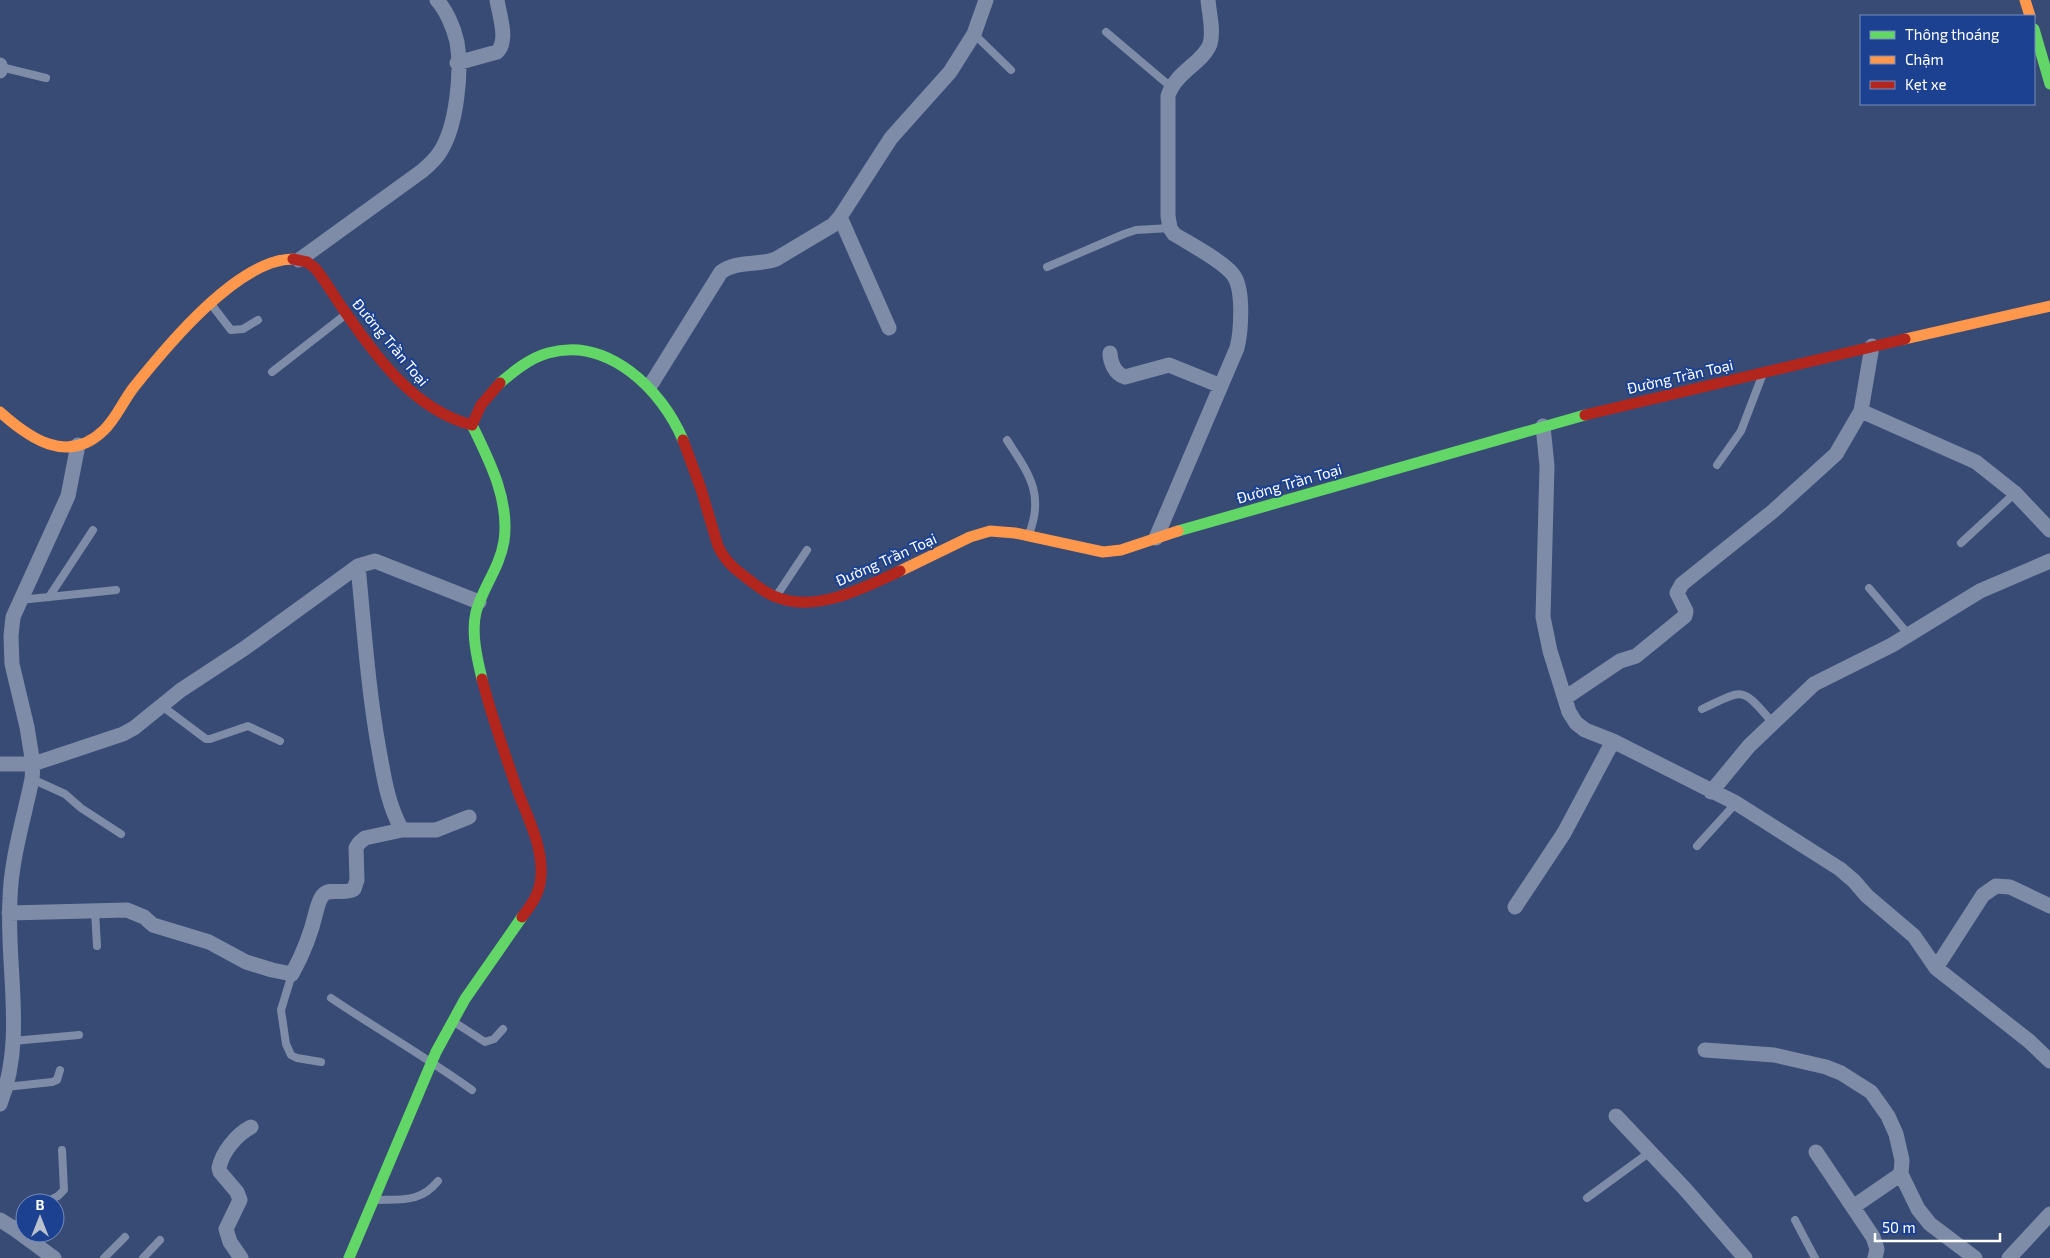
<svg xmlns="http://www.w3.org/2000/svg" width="2050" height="1258" viewBox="0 0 2050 1258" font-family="'Exo 2',sans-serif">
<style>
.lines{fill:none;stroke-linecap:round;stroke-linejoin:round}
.lane{stroke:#7e8ca8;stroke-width:8}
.street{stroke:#7e8ca8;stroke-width:15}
.fast{stroke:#63d668;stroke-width:11}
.slow{stroke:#ff974d;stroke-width:11}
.jam{stroke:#b3261e;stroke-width:11}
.labels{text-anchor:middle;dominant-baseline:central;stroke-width:4;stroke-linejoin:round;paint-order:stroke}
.street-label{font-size:15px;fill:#fff;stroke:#1c4190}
</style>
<rect width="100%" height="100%" fill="#374b75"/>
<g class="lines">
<path class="lane" d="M1106,32l65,55
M974,34l37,36
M1,67l45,11
M1047,267l77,-33 12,-4 34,-2
M211,304l20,26 12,-1 15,-9
M272,372l73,-57
M1007,440c21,33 38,53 22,94
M1717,465l24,-34 21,-55
M1961,543l54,-50
M1869,588l40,47
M777,595l30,-45
M49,597l44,-67
M20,600l96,-10
M162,706l44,33h4l38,-13 32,15
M1702,709c44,-21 39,-22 71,14
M32,779l33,15 16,14 40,26
M1697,846l39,-43
M95,911l2,35
M292,974l-11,36 5,34 5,11 6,3 24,4
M331,998c46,31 95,59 141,92
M454,1022l31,20 9,-3 9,-10
M13,1041l66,-6
M6,1087l46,-5 5,-2 3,-10
M1587,1198l63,-46
M376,1200c26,-1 44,3 62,-19
M44,1203l14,-7 6,-6 -2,-40
M1795,1220l20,38
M13,1228l12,-11
M104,1258l21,-21
M143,1258l17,-18"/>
<path class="street" d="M457,63l40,-11c12,-11 2,-38 0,-52
M0,65v6
M840,217l49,111
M299,260l123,-89c7,-6 13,-11 18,-19 17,-26 22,-81 17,-110 -3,-14 -11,-32 -20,-42
M1110,353c0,9 5,21 15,24l44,-12 52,21
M650,386l71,-114c16,-12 37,-6 55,-13l57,-34 7,-8 51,-79 59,-66 24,-38 12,-34
M1861,411l115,51 39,31 35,37
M1543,426l4,40 -4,151 7,34 19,61 7,11 9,7 28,11 123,62 104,66 14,12 13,15 47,40 22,32 93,73 21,20
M1156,538l81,-190c4,-16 7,-57 -3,-72 -9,-14 -44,-32 -60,-42l-4,-6 -2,-12v-120c7,-24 35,-33 42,-52 4,-13 -1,-31 -2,-44
M1565,698l55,-37 16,-5 49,-40 1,-5 -9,-18 5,-9 90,-72 64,-58 25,-43 11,-65
M0,764h33l90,-30 11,-6 47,-38 64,-42 113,-82 17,-5 104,41
M1711,792l38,-46 65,-62 78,-39 88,-54 70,-30
M402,830h34l33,-13
M1515,907l49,-74 49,-92
M9,913l118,-3 17,7 9,8 56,17 37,20 26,8 20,4c11,-20 19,-40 24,-62 2,-6 3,-14 8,-18 7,-6 21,1 30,-5l3,-9 -1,-32 3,-5 6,-5 37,-8c-14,-25 -18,-52 -23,-80 -11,-61 -15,-123 -21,-184
M1936,968l47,-73 13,-9 14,1 40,19
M1705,1050l69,5 52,12 15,6 30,19 17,24 8,18 6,26 -1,14 17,35 12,15 45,34
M0,1104c26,-65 6,-137 10,-205 1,-40 14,-81 22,-120l1,-15 -6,-37 -15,-63 -1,-28 2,-19 55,-121 10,-51
M1616,1116l69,73 60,69
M1816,1152l57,85 4,12 -2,9
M1853,1207l48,-33
M0,1220l13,8 41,30
M241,1258l-11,-16 -4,-13 14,-29 -3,-8 -17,-20 -1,-4c3,-16 18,-34 32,-41
M2009,1258l41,-44"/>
<path class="fast" d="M2034,29l16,55
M500,383c14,-12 30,-25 48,-30 60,-17 114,37 135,87
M472,425c17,35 38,75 32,116 -4,26 -21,46 -28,71 -5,21 1,46 6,67
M1178,531l407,-116
M349,1258l87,-206 29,-53 57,-82"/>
<path class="slow" d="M2025,0l5,16
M1905,339l145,-33
M0,412c29,26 67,53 103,19 13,-12 20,-30 31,-44 32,-40 104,-128 159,-128
M900,571l70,-34 20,-6 25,2 88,19 18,-2 57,-19"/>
<path class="jam" d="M293,259l14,3 8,6c9,11 16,23 24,35 34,49 72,106 133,122l9,-20 19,-22
M1585,415l320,-76
M683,440l18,49 17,57c8,17 19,25 34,36 9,7 18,14 30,17 38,12 84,-12 118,-28
M482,679c10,39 23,76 36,113 10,26 25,55 23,84 -1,17 -9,28 -19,41"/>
</g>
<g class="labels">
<g class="street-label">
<text transform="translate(391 342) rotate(50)">Đường Trần Toại</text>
<text transform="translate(1680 376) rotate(-13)">Đường Trần Toại</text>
<text transform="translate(1289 483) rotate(-16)">Đường Trần Toại</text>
<text transform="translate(886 559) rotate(-24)">Đường Trần Toại</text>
</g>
</g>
<rect x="1860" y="15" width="175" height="90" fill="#1c4190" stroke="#778dbc"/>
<rect x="1870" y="31" width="25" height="8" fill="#63d668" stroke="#778dbc"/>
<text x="1905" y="40" font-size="15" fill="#ffffff">Thông thoáng</text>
<rect x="1870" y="56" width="25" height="8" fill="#ff974d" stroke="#778dbc"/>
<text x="1905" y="65" font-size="15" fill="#ffffff">Chậm</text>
<rect x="1870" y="81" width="25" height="8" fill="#b3261e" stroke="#778dbc"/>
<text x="1905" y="90" font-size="15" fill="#ffffff">Kẹt xe</text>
<g transform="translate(40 1218)"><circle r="24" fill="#1c4190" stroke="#778dbc"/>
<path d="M0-4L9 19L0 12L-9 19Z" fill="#b9c0cf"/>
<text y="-8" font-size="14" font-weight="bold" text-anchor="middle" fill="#ffffff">B</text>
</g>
<path d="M1875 1233v8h125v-8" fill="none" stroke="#ffffff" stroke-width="2.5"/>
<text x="1882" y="1233" font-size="15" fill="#ffffff" stroke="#1c4190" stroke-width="4" paint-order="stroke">50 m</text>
</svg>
